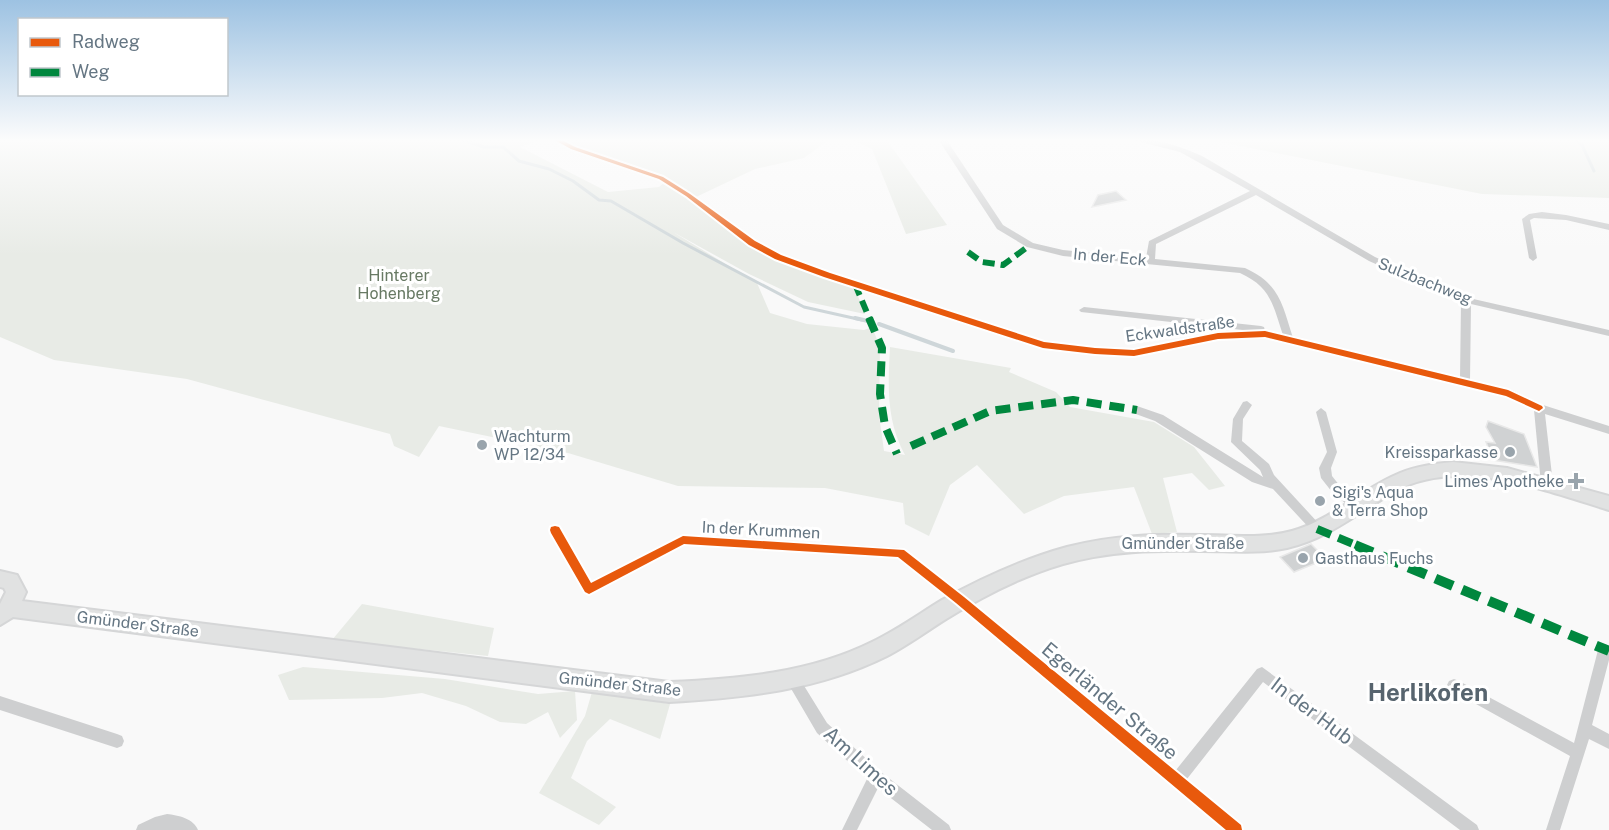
<svg xmlns="http://www.w3.org/2000/svg" width="1609" height="830" viewBox="0 0 1609 830" font-family="'Public Sans',sans-serif">
<style>
.green{fill:#e8ebe6}
.lines{fill:none;stroke-linecap:round;stroke-linejoin:round}
.stream-far1{stroke:#ced6d9;stroke-width:3}
.stream{stroke:#ced6d9;stroke-width:4}
.building{fill:#d0d2d3;stroke:#e8e8e8;stroke-width:1.5}
.secondary-casing{stroke:#d5d6d7;stroke-width:4}
.street{fill:#cecfd0;fill-rule:evenodd}
.secondary{fill:#e1e2e2;fill-rule:evenodd}
.quiet-far2{stroke:#00873e;stroke-width:6;stroke-dasharray:12 6;stroke-linecap:butt}
.quiet-far1{stroke:#00873e;stroke-width:8;stroke-dasharray:15 8;stroke-linecap:butt}
.quiet{stroke:#00873e;stroke-width:10;stroke-dasharray:19 10;stroke-linecap:butt}
.cycleway-casing{stroke:#fff;stroke-width:4}
.cycleway{fill:#e8590c;fill-rule:evenodd}
.poi-dot{fill:#99a4ac;stroke:#fff;stroke-width:2}
.labels{text-anchor:middle;dominant-baseline:central;stroke-width:6;stroke-linejoin:round;paint-order:stroke}
.street-label{font-size:16px;fill:#657683;stroke:#fff}
.park-label{font-size:16px;fill:#687a64;stroke:#fff}
.poi-label{font-size:16px;fill:#657683;stroke:#fff;text-anchor:start}
.near-street-label{font-size:20px;fill:#657683;stroke:#fff}
.near-quarter-label{font-size:24px;font-weight:bold;fill:#57646e;stroke:#fff}
</style>
<rect width="100%" height="100%" fill="#f9f9f9"/>
<path class="green" d="M0,139h543l-23,8 88,45 51,-5 6,-5 84,60 105,44 11,28 -57,-12 -59,-28 -76,-42 84,51 13,30 37,11 57,6 8,-3 8,20 -1,68 5,36 21,4c-19,-34 -17,-70 -15,-108l121,21 -2,4 47,20 14,15 84,15 40,25 31,39 -16,4 -17,-17 -29,5 14,54 -25,2 -18,-47 -70,9 -40,18 -47,-49 -27,20 -21,51 -24,-12 -2,-21 -78,-15 -147,-2 -110,-33 -129,-27 -20,31 -25,-11 -4,-12 -203,-55 -133,-19 -54,-23z
M563,139h267l-26,19 -49,11 -59,28 -45,-26 -65,-21z
M850,139h36l61,86 -41,9 -34,-85z
M1206,139h403v59l-127,-4z
M362,604l132,24 -6,28 -156,-16z
M303,667l142,12 93,15 37,-3 2,29 -17,18 -12,-26 -22,12 -26,-2 -34,-16 -44,-13 -40,5 -93,2 -11,-25z
M592,692l78,12 -10,35 -50,-20 -23,22 -16,37 45,29 -17,18 -60,-32 46,-77z"/>
<g class="lines">
<path class="stream-far1" d="M459,139l25,8h19l16,14 30,8 24,12 26,19 12,1 72,42 121,64 58,13
M1574,139l8,6 12,26"/>
<path class="stream" d="M855,318l13,3
M879,324l74,27"/>
</g>
<path class="building" d="M1116,191l10,9 -34,7 6,-12z
M1488,421l36,13 13,33 -44,-7 -7,-18 9,1 -9,-16z
M1311,544l15,15 -32,13 -14,-15z"/>
<g class="lines">
<g class="secondary-casing">
<path id="secondary" d="M1453,462l54,6 102,28v14c-62,-19 -151,-54 -213,-19 -36,20 -68,48 -109,57 -28,6 -57,3 -85,3 -47,-1 -93,0 -139,13 -41,12 -80,32 -117,55 -19,12 -38,26 -59,37 -68,34 -143,42 -218,46l-656,-85 -13,8v-21l6,-12 -2,-4 -4,-1v-16l17,4 9,17 -4,9 647,81c69,-3 141,-9 203,-40 25,-12 47,-28 70,-42 40,-22 81,-41 125,-53 45,-12 89,-13 135,-12 29,0 62,4 90,-4 40,-11 70,-43 108,-58 17,-7 34,-9 53,-11z"/>
</g>
<path class="street" d="M552,139h9l15,7 88,30 27,17 64,48 26,14 49,18 214,69 51,6 39,2 84,-17 34,-2 -171,-19 -2,-2 5,-3 177,19 3,1 1,4 18,4c-10,-30 -12,-48 -43,-62l-177,-17 -36,-9 -30,-18 -59,-90h8l57,86 30,18 30,7 83,8 3,-17 101,-50 -70,-39 -51,-13c24,-2 51,7 73,17l173,101 47,21 47,20 140,32v6l-138,-32 -1,76 42,10 31,15 66,21v8l-64,-20 8,70 -2,3h-8l-2,-3 -7,-74 -29,-14 -240,-59 -47,2 -84,17 -39,-2 -52,-6 -219,-71 -49,-18 -26,-14 -64,-48 -27,-17 -88,-30zM1256,195l113,66 92,41 -1,76 -167,-40c-11,-34 -13,-54 -48,-70l-90,-9 1,-15z
M1542,212l24,3 43,9v6l-43,-10 -32,-2 -4,2 7,38 -4,3 -4,-3 -7,-39 7,-5z
M1247,401l5,4 -9,14 -1,22 27,23 5,11 47,51 2,3 -2,3 -4,2 -4,-2 -40,-43 -21,-7 -97,-61 -22,-8 -1,-3 5,-4 26,9 100,62 -3,-7 -29,-28 2,-23 10,-17z
M1321,408l5,4 11,40 -6,16 1,8 8,10 20,17 2,3 -2,3 -4,2 -4,-2 -20,-17 -11,-14 -2,-10 8,-16 -11,-40z
M555,525l4,2 32,55 92,-47 217,13 4,1 60,47 212,174 81,-101 5,-2 215,158 2,5h-19l-197,-148 -76,97 54,46 2,5h-19l-268,-226 -59,-46 -213,-13 -95,49 -4,-1 -36,-63 2,-3z
M1605,644l4,2v14l-17,65 17,9v15l-20,-10 -29,91h-14l24,-74 -121,-67 -2,-4 2,-4 5,-2 5,2 115,62 24,-93 2,-4z
M793,674l5,2 29,47 54,49 68,53 2,5h-19l-54,-42 -21,42h-15l25,-51 -50,-46 -31,-53 2,-4z
M0,696l117,38 5,2 2,5 -2,5 -5,2 -117,-38z
M167,814c11,1 27,5 31,16h-62l2,-5 17,-8z"/>
<use href="#secondary" class="secondary"/>
<path class="quiet-far2" d="M968,252l14,10 21,3 27,-20
M855,284l15,36"/>
<path class="quiet-far1" d="M869,318l13,30 -2,46 5,32 12,28
M911,446l79,-35 83,-11 64,10
M1317,529l41,17"/>
<path class="quiet" d="M1355,545l254,106"/>
<g class="cycleway-casing">
<path id="cycleway" d="M553,139h7l15,8 88,30 27,17 65,47 26,14 49,18 214,69 51,6 39,2 84,-17 47,-2 243,59 34,16 1,2 -4,3 -33,-15 -241,-59 -47,2 -84,17 -39,-2 -52,-6 -219,-71 -49,-18 -26,-14 -63,-49 -27,-17 -88,-30z
M555,526l4,1 32,56 92,-47 221,14 60,47 277,228 1,5h-16l-270,-227 -58,-46 -214,-13 -95,50 -4,-2 -34,-59 -1,-3 1,-3z"/>
</g>
<use href="#cycleway" class="cycleway"/>
</g>
<linearGradient id="sky" x2="0" y2="1"><stop stop-color="#9dc2e2"/><stop offset="0.55" stop-color="#fcfcfc"/><stop offset="1" stop-color="#fcfcfc" stop-opacity="0"/></linearGradient>
<rect width="1609" height="255" fill="url(#sky)"/>
<g class="poi-dot">
<circle cx="482" cy="445" r="6"/>
<circle cx="1510" cy="452" r="6"/>
<path d="M1573 472h6v6h6v6h-6v6h-6v-6h-6v-6h6z"/>
<circle cx="1320" cy="501" r="6"/>
<circle cx="1303" cy="558" r="6"/>
</g>
<g class="labels">
<g class="street-label">
<text transform="translate(1110 257) rotate(5)">In der Eck</text>
<text transform="translate(1425 281) rotate(22)">Sulzbachweg</text>
<text transform="translate(1180 329) rotate(-8)">Eckwaldstraße</text>
<text transform="translate(761 530) rotate(3)">In der Krummen</text>
<text x="1183" y="543">Gmünder Straße</text>
<text transform="translate(138 624) rotate(7)">Gmünder Straße</text>
<text transform="translate(620 684) rotate(6)">Gmünder Straße</text>
</g>
<g class="park-label">
<text x="399" y="275">Hinterer<tspan x="399" dy="18">Hohenberg</tspan></text>
</g>
<g class="poi-label">
<text x="494" y="436">Wachturm<tspan x="494" dy="18">WP 12/34</tspan></text>
<text x="1498" y="452" text-anchor="end">Kreissparkasse</text>
<text x="1564" y="481" text-anchor="end">Limes Apotheke</text>
<text x="1332" y="492">Sigi's Aqua<tspan x="1332" dy="18">&amp; Terra Shop</tspan></text>
<text x="1315" y="558">Gasthaus Fuchs</text>
</g>
<g class="near-street-label">
<text transform="translate(1110 701) rotate(40)">Egerländer Straße</text>
<text transform="translate(1312 711) rotate(37)">In der Hub</text>
<text transform="translate(861 761) rotate(42)">Am Limes</text>
</g>
<g class="near-quarter-label">
<text x="1428" y="692">Herlikofen</text>
</g>
</g>
<rect x="18" y="18" width="210" height="78" fill="#ffffff" stroke="#c1c8cd" stroke-width="1.5"/>
<rect x="30" y="38" width="30" height="9" fill="#e8590c" stroke="#c1c8cd" stroke-width="1.5"/>
<text x="72" y="48" font-size="18" fill="#657683">Radweg</text>
<rect x="30" y="68" width="30" height="9" fill="#00873e" stroke="#c1c8cd" stroke-width="1.5"/>
<text x="72" y="78" font-size="18" fill="#657683">Weg</text>
</svg>
